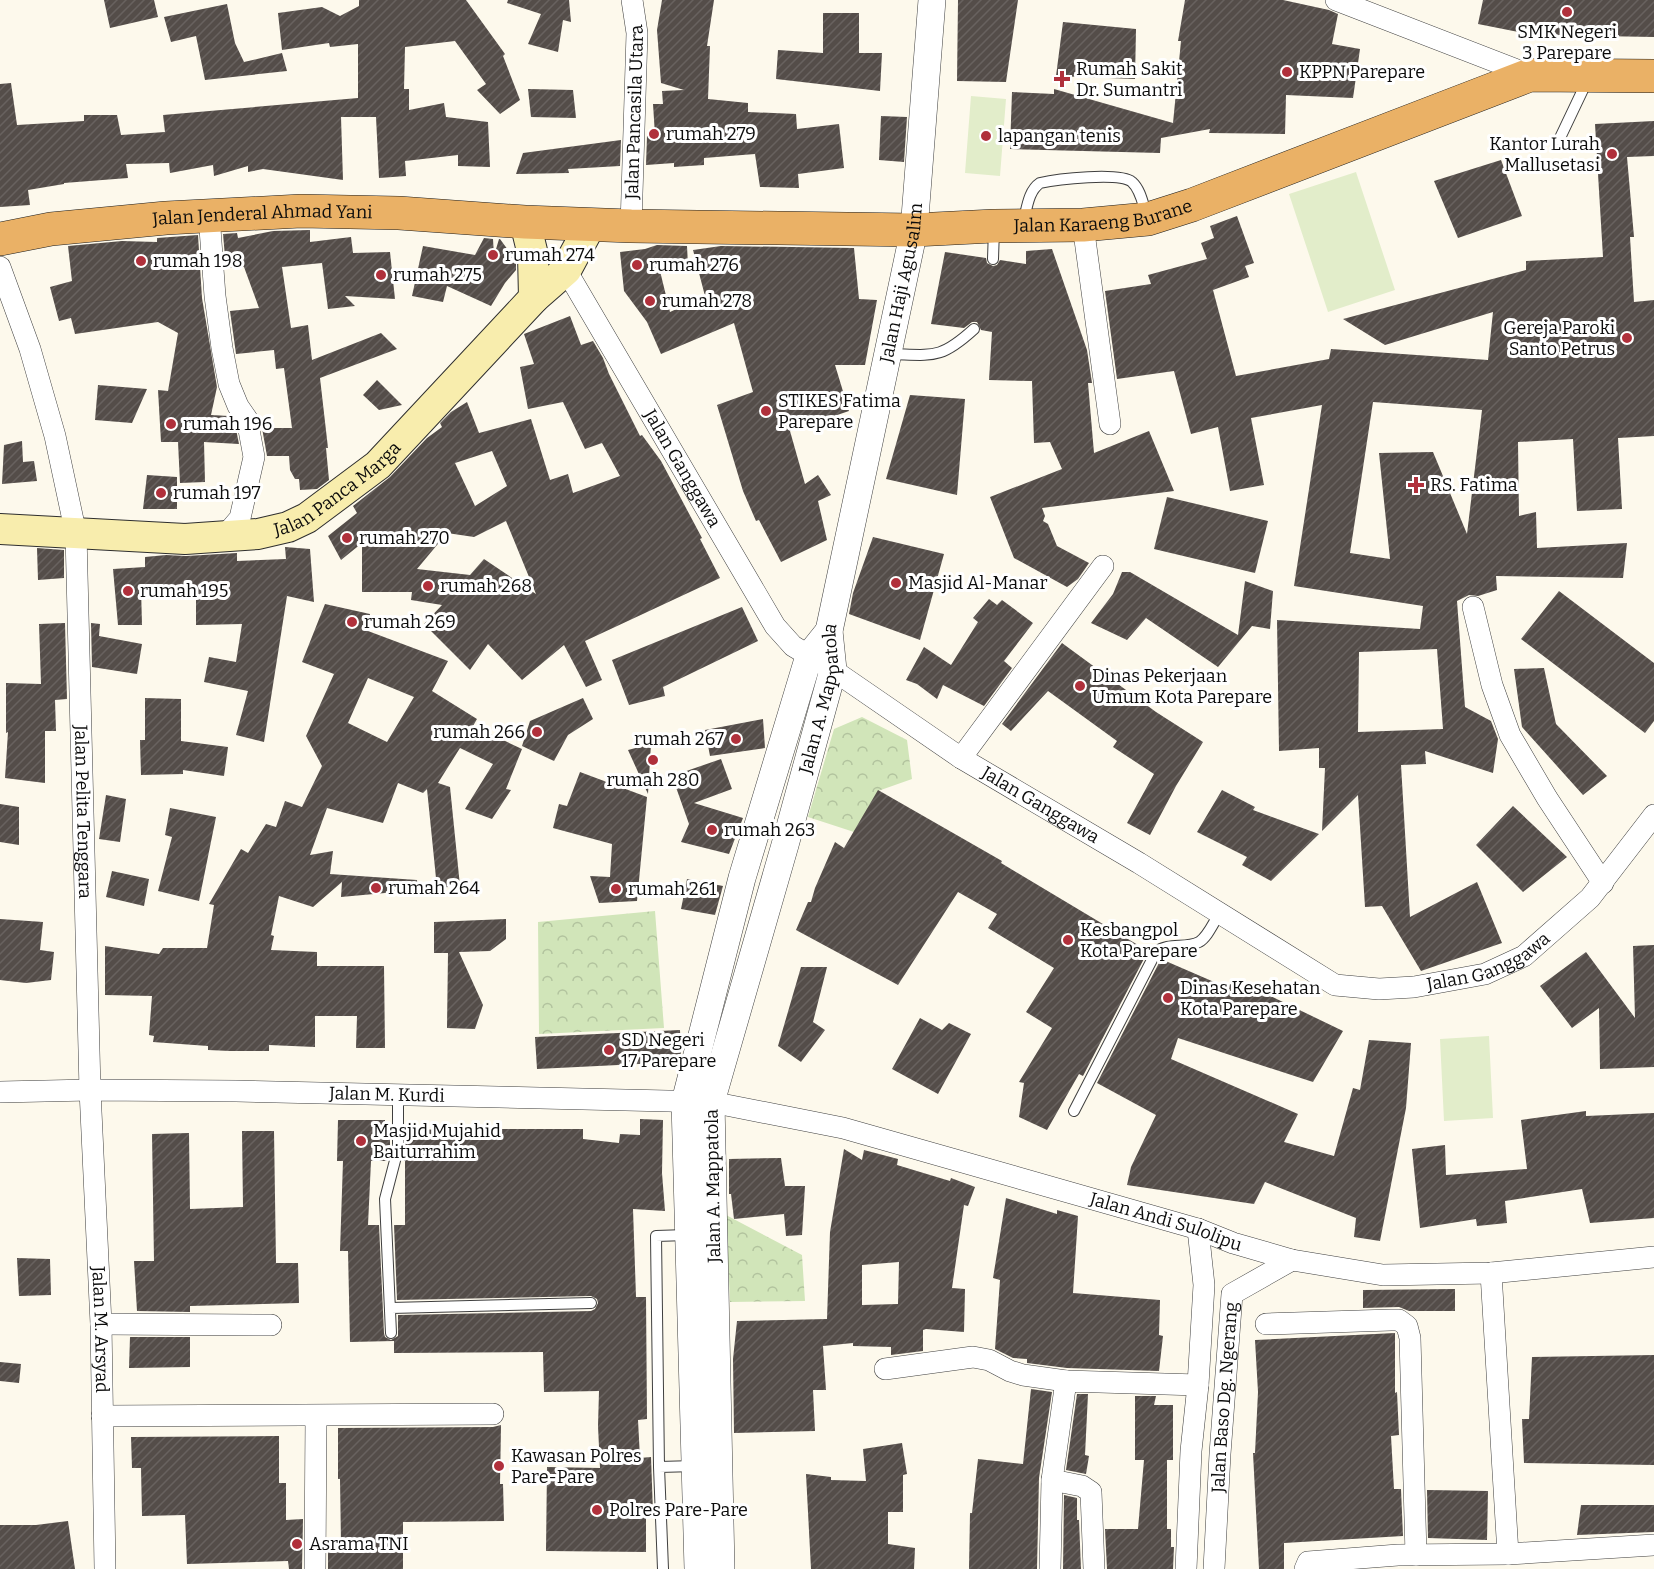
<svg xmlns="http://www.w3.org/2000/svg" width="1654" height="1569" viewBox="0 0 1654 1569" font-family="Bitter,serif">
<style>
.park{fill:url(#park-crowns)}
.pitch{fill:#e2edca}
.building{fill:url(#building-hatch);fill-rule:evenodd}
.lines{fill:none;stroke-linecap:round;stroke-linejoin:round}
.service-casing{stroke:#3f3f3f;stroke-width:12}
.minor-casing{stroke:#3f3f3f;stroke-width:22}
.tertiary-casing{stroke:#3f3f3f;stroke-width:28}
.secondary-casing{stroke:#2e2e2e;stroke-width:32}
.trunk-casing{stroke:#1d1d1d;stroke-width:34}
.service{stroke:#fff;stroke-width:10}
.minor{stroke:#fff;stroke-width:21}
.tertiary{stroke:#fff;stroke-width:27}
.secondary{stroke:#f8edad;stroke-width:30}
.trunk{stroke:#eab166;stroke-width:33}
.poi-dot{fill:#b0303b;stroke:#fff;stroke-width:2}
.labels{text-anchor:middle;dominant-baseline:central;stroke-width:6;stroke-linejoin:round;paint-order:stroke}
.poi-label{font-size:18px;fill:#0c0c0c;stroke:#fff;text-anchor:start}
.street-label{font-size:18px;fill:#0c0c0c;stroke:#fff}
</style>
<defs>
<pattern id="park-crowns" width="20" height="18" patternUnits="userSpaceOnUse" patternTransform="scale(1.5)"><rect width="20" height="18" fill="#d1e5b9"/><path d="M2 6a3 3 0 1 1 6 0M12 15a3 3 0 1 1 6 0" fill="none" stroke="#b2c39e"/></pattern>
<pattern id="building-hatch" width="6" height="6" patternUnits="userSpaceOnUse" patternTransform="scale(1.5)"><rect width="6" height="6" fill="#544d49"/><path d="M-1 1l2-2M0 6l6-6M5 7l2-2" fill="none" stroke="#68625f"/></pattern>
</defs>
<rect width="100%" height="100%" fill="#fdf9ec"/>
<path class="park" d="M862,717l45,23 5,39 -34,12 -24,41 -46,-15 26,-88z
M655,911l9,117 -125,6 -1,-112z
M726,1215l76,40 3,46 -75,1z"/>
<path class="pitch" d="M971,96l35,3 -6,77 -35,-3z
M1356,172l39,118 -67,22 -39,-118z
M1489,1036l4,82 -49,3 -4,-82z"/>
<path class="building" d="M104,0h50l4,17 -48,11z
M359,0h107l39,54 -2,2 17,44 -20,14 -23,-24 9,-6 -31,-43 -50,6 -1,42h5v21l35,-7 2,14 42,5 2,45 -32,-1v-11l-53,6 1,15 -27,2 -3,-61h-35l2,63 -80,-11 -15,3v-6l-34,10 -1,-11 -43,8 -1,-10 -43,1 2,14 -64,5v1l-36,6 2,15 -30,2v-123l11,-1 6,42 67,-4v-6h33l4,20 44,-3 -2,-17 195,-17v-54l-28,3 -1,-4 -47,7 -4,-37 44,-6 18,9 19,-10z
M508,0h61l2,22 -8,-2 -5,32 -30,-8 13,-30 -34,-11z
M662,0h52l-7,46h3l-2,53 40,4v9l48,2 1,15 42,-5 5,44 -46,6 1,14 -39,-1 -5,-33 -51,4v7l-30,2v-4l-28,2 1,-29 8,-1 -2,-31h10l-1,-13 22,-1 -23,-7 -4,-53z
M958,0h60l-12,82 -49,-1z
M1185,0h98l46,10 9,4 -6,30 28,5 -7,49 -67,-3 -1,39 -76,-1 1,-4 -49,9 -1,15 -150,-4 2,-57 42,2v-5l119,34 8,-82h-3z
M1483,0h171v37l-111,-2v2l-65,-13z
M227,4l8,39 9,19 38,-9 5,18 -82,9 -9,-44 -25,6 -7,-25z
M823,13h36v40h23l-2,38 -104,-12 2,-29 45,3z
M1063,22l73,7 -1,50 -79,-3z
M528,89l45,1 3,28 -45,-1z
M881,116l26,1 -3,45 -25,-2z
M1654,121v35l-27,1 7,80h-4l4,65 20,-2v136l-36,2 4,71 -45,2 -4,-72 -55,3 1,74 17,-4 1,36 90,-5 -4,35 -127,-2 1,14 -19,6 -9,-1 -12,6 8,106 26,14 7,18 -5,34 -68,-22 1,13 -25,1 9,152 67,-35 25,61 -81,28 -39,-65 -17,1 -7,-112 -36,36 3,-63h-6v-20l-40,3 -2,-131 143,9 3,-23 -129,-20 28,-181 -71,13 13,67 -34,6 -12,-64 -27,7 -17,-63 -57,8 -12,-88 46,-7 -3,-9 59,-16 -6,-16 13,-5 -4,-12 27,-10 17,47 -9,3 4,11 -36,13 23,86 93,-17 2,-10 157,11 5,-48 -108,33 -42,-26 183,-49v-9l77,-4 -8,-133zM1373,402l109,8 -15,124 -34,-82 -54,1 11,106 -40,-6zM1437,649l6,80 -85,3 1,-80z
M621,140l-1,26 -52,3 1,4 -53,1 7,-21z
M1501,160l21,56 -64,22 -24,-57z
M310,230v12l41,-5 2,16 37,-1 5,47 -50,-3 10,10 -27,3 -6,-46 -40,4 9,61 17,-3 4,35 69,-27 16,16 -77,29 8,70h-2l3,32 -12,9 -17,1 -1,-11h-4l-5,-9 -1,-14h-22l-5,-28h30l-8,-60 -8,1 -2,-19 -38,4 -6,-43 29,-3 -15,-41 -18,1 -3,-34 14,-1 1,5 35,-7z
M198,235l4,63 15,89 -6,28 18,1 6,8 4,20 -35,-2 1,40 -25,1 -2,-41h-17l-3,-52 10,1 10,-58 -20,-11 -83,12 -4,-16 -12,3 -9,-34 22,-6 -4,-35 54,-5 35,1v-4z
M484,238l9,1 1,17 5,-17h1l16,22v9l-11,13 -14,23 -44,-20 -4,16 -31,-6 11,-50 52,9z
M657,245l30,1 1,19 -28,6 10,41 35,-16 -12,-46 28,-4 133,2 5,51 18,1 -12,65h-30l14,46 -59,20 15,53 13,-9 13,20 -13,6 9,39 -46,22 -22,-42 -3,1 -13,-30 -26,-86 36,-13 -19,-69 -73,31 -14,-32 -23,-31 -4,-39 25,-3z
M1052,249l35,101 5,33h-4l6,70 55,-22 25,60 -132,17 3,8 -2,5 5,3 9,22 32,17 -11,16 -11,8 -53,-29 -24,-61 72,-28 -12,-27 -16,1 -2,-62 -43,-1 3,-48 -11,-2 -4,-8h-5l-8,6 -33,-4 14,-72 41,6 1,5 6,3 4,-1 3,-5 26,4v-13z
M570,316l11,29 12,-4 10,17 6,16 31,62 2,-1 19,26 41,77 -2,1 20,39 -135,63 17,39 -16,7 -22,-42 -42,35 -34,-36 -18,26 -46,-46 18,-19 -31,-5 1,-8h-50v-49l-21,17 -13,-24 29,-23 -4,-7 37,-29 37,-39 15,-11 -2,-4 11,-11 16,-10 12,31 52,-14 19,61 18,-6 5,19 47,-17 -18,-33 -17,6 -22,-47 -35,7 -8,-42 14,-3 -10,-30zM492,451l15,35 -32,20 -20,-43zM506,521l30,73 -52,-35 -14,16 -53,-6 30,-36 27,4z
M377,380l25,25 -23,5 -16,-15z
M98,385l49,4 -15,34 -37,-3z
M910,395l55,4 -8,96 -71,-16z
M22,441l1,21 11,-1 3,20 -35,3 2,-39z
M147,475l30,2v32h-34z
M1167,497l101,24 -13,52 -101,-24z
M873,537l71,17 -24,86 -71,-26 4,-21z
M285,547l25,2 4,53 -27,-6 -23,146 -28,-7 12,-44 -44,-9 5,-25 27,5 6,-38 -46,1v-32l-55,-5 1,37h-24l-5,-56 32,-2v-10l21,-2 20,1 51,-3v8l49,-2z
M37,548l27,2v28l-26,2z
M1122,572h8l108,63 7,-54 28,10 -3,38 -18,-3 -34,41 -72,-49 -19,22 -36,-17 22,-29z
M1559,591l95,72v58l-9,12 -124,-94z
M989,599l8,6 5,-5 31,23 -29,38 8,7 -28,38 -41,-21 -6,14 -20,-15 -11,-4 18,-33 27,18 27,-43 -5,-4z
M325,604l45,10 -2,17 80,30 -16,30 45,28 -4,7 49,23 -16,40 5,1 -19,29 -27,-10 28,-45 -33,-16 -22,35 12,4 10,99 -23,2 -10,-99 -4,4 -25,-10 -15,40 -56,-15 -17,47 23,-4 -3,23 87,6 1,10 -77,7 1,-15 -29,25 -34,-11 -8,39 3,1 -3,14 46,2v14h67l1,82h-29l1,-32h-42v31l-46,-2v6h-39l-22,-1v-4l-55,-4 1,-6 -5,-1 3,-39 -47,-1v-49l54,8 4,-6h44l7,-43 -5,-1 32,-55 7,4 18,-29 10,3 9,-26 17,6 20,-41 -16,-30 28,-62 -32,-12zM368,678l46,19 -27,45 -39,-19z
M742,607l16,34 -95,46 2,9 -36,9 -17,-45z
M65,623l2,76 -12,1 1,31h-11v52l-40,-5 3,-46 -2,1v-50l35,1 -2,-60z
M91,623l9,1 -1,12 43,8 -5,30 -45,-7z
M1062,643l94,69 47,30 -27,44 -26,49 -23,-12 27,-49 -41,-27 4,-6 -69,-50 -37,40 -9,-7z
M1544,668l12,56 51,52 -24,19 -61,-68 -8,-58z
M145,698l36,1v42l47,6 -4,29 -41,-6v4l-42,1 -1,-35h5z
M583,698l10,21 -25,16 -14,26 -32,-15 8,-25z
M763,719l2,29 -55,8 -5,-26z
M651,744l-3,50 -20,-44z
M721,759l11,30 -38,14 49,15 -14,36 -48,-12 8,-18 -17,-48z
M580,772l67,25 -10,104 -38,2 -9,-27 20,1 2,-33 -59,-16 6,-24 8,2z
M878,790l124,71 -1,2 147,88 -65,125 -4,-2 -32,56 -28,-13 5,-34 -5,-1 33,-54 -26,-16 28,-44 -66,-40 9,-14 -39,-22 -60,93 -102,-55 12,-28h3l4,-14 20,-46 9,6z
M1222,790l33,17 -2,3 66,24 -48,47 -29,-16 5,-8 -50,-25z
M106,795l20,4 -6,43 -21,-3z
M0,804l19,3v38l-19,-3z
M1513,806l54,51 -44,35 -47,-47z
M170,808l46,9 -17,84 -41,-10 14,-54 -7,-2z
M112,871l37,8 -5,27 -38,-9z
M687,879l36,7 -8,29 -34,-6z
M0,919l43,3 -3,28 14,2 -3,28 -25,3 -26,-3z
M506,919v20l-16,12 -31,1 24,53 -8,24 -28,-1 1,-75h-14v-31z
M1654,945v122l-54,2 -1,-61 -27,20 -32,-42 46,-34 49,66 -2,-72z
M1161,959l67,29 5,-10 110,53 -30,51 -135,-44 -7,21 127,55 -14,28 50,14 19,-68 7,2 9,-50 42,3 -5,65 -26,133 -26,-4 2,-19 -91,-36 -11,22 -127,-19 4,-18 25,-52 -59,-32z
M801,967h26l-14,55 12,8 -24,32 -23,-16z
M920,1018l22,12 7,-7 22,11 -33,60 -46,-25z
M680,1030l1,22 -2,10 -142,7 -2,-32z
M1586,1111v5l68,-3v105l-64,5 -8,-34 -77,12 2,22 -30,3 -1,-7 -56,9 -8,-79 33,-4 1,30 81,-6 -6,-49z
M640,1119l23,1 -1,53 3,38 -32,-2 3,88h10l1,122 -9,1 2,38 11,-1 2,55h-7v40l-100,-1 1,-84 53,1 -2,-42 1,-35 -55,1 -1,-40 -149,1v-12l-44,1 -2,-91h-8l3,-90h-6l1,-41h47v9h5v19l-3,13h-16l-3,64h11l5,108 1,4 6,3 7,-4v-21l193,-4 4,-2 3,-6 -1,-4 -6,-3 -194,4 -3,-75h11v-64h-2l2,-12v-20l92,2v-2h86v10l36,4 1,-9 20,1z
M242,1131h32l2,132h22l1,40 -109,3v6l-53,-1 -3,-50h20l-2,-127 37,-1 1,76 53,-2z
M844,1149l18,11 2,-10 34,9 -1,6 53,16 1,-3 24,9 -7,19 -4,-1 -12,83 13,1 -1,43 -38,-3 -3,1v21l-32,4v-8l-38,-1v-3l-30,3 3,44h-13l2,41 -81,2 -1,-74 4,-38 90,-2 3,-87zM899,1262l-1,42 -36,1v-40z
M781,1158l4,28h20l-3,49 -16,1 -2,-22 -50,5 -3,-25h-2v-35z
M1006,1198l51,16v-4l21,6 -5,77 87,7 -1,35 4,1 -4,35 -92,-3 -40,-5v-4l-14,-1 -18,-9 5,-69 -7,-2z
M17,1258l33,1 1,36 -32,1z
M1455,1289v22h-46l-10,-4 -36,1v-18z
M1395,1333v60l2,-1 2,43 -8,1 3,53h7l2,47 -119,7v26h-25l-6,-116h2l3,-61 -3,-52z
M130,1337h60v30l-61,1z
M1654,1355v110l-130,-2 -2,-44h7l3,-62z
M0,1362l21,2 -2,19 -19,-2z
M1031,1389l21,3 -13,86 -2,91h-68l1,-56h2l6,-54 45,5z
M1077,1394h11l-3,61 4,1 -3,18 -20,-4z
M1135,1396h21l-2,9h19v55h-6v69h4v18h3l-1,22h-66l-2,-40h33l6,-69h-9z
M501,1425l-1,59h3l1,37 -101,1v47h-75v-25h13l-1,-65h-2v-51l155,-1z
M279,1436v47h7v37l17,-1 -1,50h-13l-1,-8 -101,3 -2,-49 -43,1 -1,-48h-9l-1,-31z
M902,1443l5,31 -4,1v37h-15v32l27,4 -1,21h-103l-5,-95 25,3v3l35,1 -3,-32z
M1427,1490l61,1 -1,49 -59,-2z
M1064,1495l13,3v22h2l2,49h-18z
M1581,1505h73v27l-77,3z
M68,1521l7,48h-75v-44h36z"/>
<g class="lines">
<g class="service-casing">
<path id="service" d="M1559,140l29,-61
M1023,223c4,-14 5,-32 17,-40 17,-4 80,-11 92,-1 9,8 11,23 15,34
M993,259l1,-30
M890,354c43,1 50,6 84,-25
M1074,1111l82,-159c13,-10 29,-3 43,-10 9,-5 15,-21 21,-29
M687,1235l-31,1 3,231 36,-1
M391,1308l200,-5
M391,1333l-6,-134 13,-50v-54
M659,1467l4,102"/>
</g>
<g class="minor-casing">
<g id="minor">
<path d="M1336,0l194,75"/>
<path d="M209,215l6,81 7,52 7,36 9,22 9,13 7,38 -14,61 -17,20"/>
<path d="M1083,225l27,199"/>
<path id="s1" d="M631,226l6,-193 -5,-33"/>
<path id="s2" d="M0,267l30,82 25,87 21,98 14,556 11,234 4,245"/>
<path id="s3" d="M566,270l209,356 18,20 40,24 128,88 178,105 196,122 44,4 35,-2 71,-13 39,-18 66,-58 64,-83"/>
<path d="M1473,607l19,78 18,50 37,63 56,85"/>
<path d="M961,758l142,-192"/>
<path id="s4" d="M0,1092l90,-2 146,1 475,11 132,26 355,101 35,14 59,17 91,15 108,-2 163,-16"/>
<path d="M1491,1273l17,281"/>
<path d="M101,1324l170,1"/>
<path d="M1266,1324l125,-4h8l8,6 3,12 6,217"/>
<path d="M885,1369l88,-12 16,3 21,11 13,4 43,6"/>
<path d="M102,1416l391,-2"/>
<path d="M1052,1480l14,-99 132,4"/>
<path d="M315,1569l1,-153"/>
<path d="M1050,1569l2,-89 30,6 9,6 3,77"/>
<path d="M1186,1569l5,-118 7,-66 6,-100 -6,-56"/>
<path id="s5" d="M1214,1569l6,-115 12,-160 60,-34"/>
<path d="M1305,1569l3,-7 90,-7 110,-1 146,-9"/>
</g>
</g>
<g class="tertiary-casing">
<g id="tertiary">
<path d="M698,1569l-13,-467 57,-224 67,-222 20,-25"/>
<path id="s6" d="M721,1569l-10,-467 74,-257 48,-175 -4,-39 85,-401 18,-230"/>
</g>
</g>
<g class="secondary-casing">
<g id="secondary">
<path d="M525,222l8,33 1,43"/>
<path id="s7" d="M0,529l185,10 73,-5 30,-7 19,-9 71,-53 156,-167 32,-28 25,-46"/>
</g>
</g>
<g class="trunk-casing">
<g id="trunk">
<path id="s8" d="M0,239l51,-10 115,-11 135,-7 98,2 126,9 106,4 283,4 80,-4 89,-1 65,-6 44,-14 338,-130 124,1"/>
</g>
</g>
<use href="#service" class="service"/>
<use href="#minor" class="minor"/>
<use href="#tertiary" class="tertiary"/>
<use href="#secondary" class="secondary"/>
<use href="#trunk" class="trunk"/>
</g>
<g class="poi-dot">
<circle cx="1567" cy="12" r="6"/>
<circle cx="1287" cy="72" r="6"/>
<path d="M1059 70h6v6h6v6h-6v6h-6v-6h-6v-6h6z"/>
<circle cx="654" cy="134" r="6"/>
<circle cx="986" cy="136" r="6"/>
<circle cx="1612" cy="154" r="6"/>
<circle cx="493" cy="255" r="6"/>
<circle cx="141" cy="261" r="6"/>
<circle cx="637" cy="265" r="6"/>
<circle cx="381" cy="275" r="6"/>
<circle cx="650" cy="301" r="6"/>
<circle cx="1627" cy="338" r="6"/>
<circle cx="766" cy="411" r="6"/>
<circle cx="171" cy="424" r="6"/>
<path d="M1413 476h6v6h6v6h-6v6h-6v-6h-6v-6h6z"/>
<circle cx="161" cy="493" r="6"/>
<circle cx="347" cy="538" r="6"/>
<circle cx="896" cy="583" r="6"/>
<circle cx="428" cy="586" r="6"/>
<circle cx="128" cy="591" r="6"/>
<circle cx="352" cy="622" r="6"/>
<circle cx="1080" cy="686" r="6"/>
<circle cx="537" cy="732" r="6"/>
<circle cx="736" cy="739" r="6"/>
<circle cx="653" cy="760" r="6"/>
<circle cx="712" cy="830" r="6"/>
<circle cx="376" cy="888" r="6"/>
<circle cx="616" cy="889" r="6"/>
<circle cx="1068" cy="940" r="6"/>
<circle cx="1168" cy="998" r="6"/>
<circle cx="609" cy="1050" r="6"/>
<circle cx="361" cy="1141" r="6"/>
<circle cx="499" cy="1466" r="6"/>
<circle cx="597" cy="1510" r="6"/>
<circle cx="297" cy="1544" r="6"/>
</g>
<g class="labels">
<g class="poi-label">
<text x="1567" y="32" text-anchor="middle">SMK Negeri<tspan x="1567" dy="21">3 Parepare</tspan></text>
<text x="1076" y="69">Rumah Sakit<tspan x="1076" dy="21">Dr. Sumantri</tspan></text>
<text x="1299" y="72">KPPN Parepare</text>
<text x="666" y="134">rumah 279</text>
<text x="998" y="136">lapangan tenis</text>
<text x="1600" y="144" text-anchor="end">Kantor Lurah<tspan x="1600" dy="21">Mallusetasi</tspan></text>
<text x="505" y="255">rumah 274</text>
<text x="153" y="261">rumah 198</text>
<text x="649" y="265">rumah 276</text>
<text x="393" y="275">rumah 275</text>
<text x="662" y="301">rumah 278</text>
<text x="1615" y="328" text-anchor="end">Gereja Paroki<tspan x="1615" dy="21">Santo Petrus</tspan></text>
<text x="778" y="401">STIKES Fatima<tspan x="778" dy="21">Parepare</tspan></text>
<text x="183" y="424">rumah 196</text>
<text x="1430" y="485">RS. Fatima</text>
<text x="173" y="493">rumah 197</text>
<text x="359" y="538">rumah 270</text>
<text x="908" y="583">Masjid Al-Manar</text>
<text x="440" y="586">rumah 268</text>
<text x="140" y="591">rumah 195</text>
<text x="364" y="622">rumah 269</text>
<text x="1092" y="676">Dinas Pekerjaan<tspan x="1092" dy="21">Umum Kota Parepare</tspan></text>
<text x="525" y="732" text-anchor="end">rumah 266</text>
<text x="724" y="739" text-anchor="end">rumah 267</text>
<text x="653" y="780" text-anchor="middle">rumah 280</text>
<text x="724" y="830">rumah 263</text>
<text x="388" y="888">rumah 264</text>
<text x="628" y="889">rumah 261</text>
<text x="1080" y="930">Kesbangpol<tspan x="1080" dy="21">Kota Parepare</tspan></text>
<text x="1180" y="988">Dinas Kesehatan<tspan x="1180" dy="21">Kota Parepare</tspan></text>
<text x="621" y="1040">SD Negeri<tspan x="621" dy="21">17 Parepare</tspan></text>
<text x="373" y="1131">Masjid Mujahid<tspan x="373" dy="21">Baiturrahim</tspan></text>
<text x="511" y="1456">Kawasan Polres<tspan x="511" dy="21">Pare-Pare</tspan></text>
<text x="609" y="1510">Polres Pare-Pare</text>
<text x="309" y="1544">Asrama TNI</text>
</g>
<g class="street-label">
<text stroke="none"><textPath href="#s1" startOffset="114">Jalan Pancasila Utara</textPath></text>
<text stroke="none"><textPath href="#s8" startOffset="1106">Jalan Karaeng Burane</textPath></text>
<text stroke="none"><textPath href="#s8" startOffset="264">Jalan Jenderal Ahmad Yani</textPath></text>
<text stroke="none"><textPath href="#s6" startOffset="1311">Jalan Haji Agusalim</textPath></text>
<text stroke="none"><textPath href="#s3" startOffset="230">Jalan Ganggawa</textPath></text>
<text stroke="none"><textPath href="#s7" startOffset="351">Jalan Panca Marga</textPath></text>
<text stroke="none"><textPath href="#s6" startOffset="886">Jalan A. Mappatola</textPath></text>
<text stroke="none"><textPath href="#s3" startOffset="734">Jalan Ganggawa</textPath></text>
<text stroke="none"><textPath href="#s2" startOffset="556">Jalan Pelita Tenggara</textPath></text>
<text stroke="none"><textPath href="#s3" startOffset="1238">Jalan Ganggawa</textPath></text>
<text stroke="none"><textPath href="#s4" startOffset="387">Jalan M. Kurdi</textPath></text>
<text transform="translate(713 1186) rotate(-91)">Jalan A. Mappatola</text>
<text stroke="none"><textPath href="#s4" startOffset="1182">Jalan Andi Sulolipu</textPath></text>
<text stroke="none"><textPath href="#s2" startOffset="1074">Jalan M. Arsyad</textPath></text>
<text stroke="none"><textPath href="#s5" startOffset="172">Jalan Baso Dg. Ngerang</textPath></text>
</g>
</g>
</svg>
